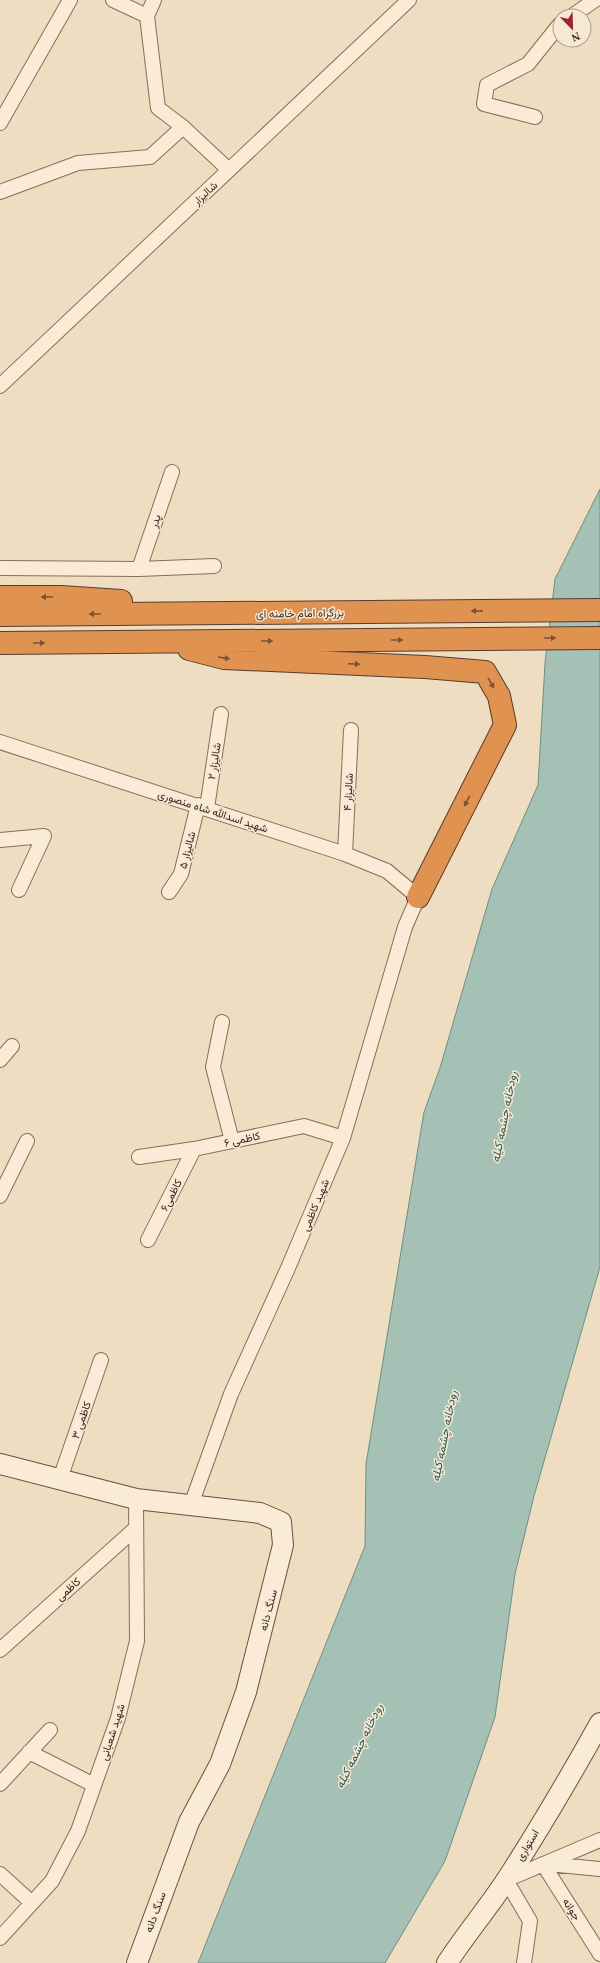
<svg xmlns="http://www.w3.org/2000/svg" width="600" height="1963" viewBox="0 0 600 1963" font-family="'Times New Roman',Vazirmatn,serif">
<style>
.water{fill:#a5c1b6;stroke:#6b9083}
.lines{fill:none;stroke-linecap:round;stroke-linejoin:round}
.street-casing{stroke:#896d59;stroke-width:16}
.secondary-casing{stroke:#6b4f3c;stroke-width:22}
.highway-casing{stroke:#573c2d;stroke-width:24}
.street{stroke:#f9ebd6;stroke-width:14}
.secondary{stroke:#f9ebd6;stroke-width:20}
.highway{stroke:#e09251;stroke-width:22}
.oneway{fill:#7c5232}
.labels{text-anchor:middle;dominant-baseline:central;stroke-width:3;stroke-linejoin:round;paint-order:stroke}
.street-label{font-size:11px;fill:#39281d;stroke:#f6e8d2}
.water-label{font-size:12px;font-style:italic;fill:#2c5951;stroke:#f6e8d2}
</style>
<rect width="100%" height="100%" fill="#efddc2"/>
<path class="water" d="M600,489v778l-66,229 -19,78 -20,143 -50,144 -60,102h-187l167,-417 1,-82 58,-352 16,-44 52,-179 46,-104 7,-122 10,-84z"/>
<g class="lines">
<g class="street-casing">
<path id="street" d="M113,0l34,16 11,92 25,19 46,43
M147,16l7,-16
M572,16l23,-16
M535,117l-51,-13 3,-19 41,-21 32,-40
M0,123l70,-123
M0,192l78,-29 72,-6 33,-30
M0,386l409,-386
M0,568l139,1 75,-3
M139,569l33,-97
M0,742l345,112 42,17 31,26 -13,30 -62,211 -55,130 -57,126 -40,111
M207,808l14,-94
M0,840l44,-4 -25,54
M345,854l6,-124
M169,892l12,-18 17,-69
M222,1022l-9,45 19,74
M0,1060l12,-14
M139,1157l55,-8 110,-23 39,12
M0,1196l27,-55
M148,1240l46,-91
M60,1479l41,-119
M0,1650l136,-122
M29,1752l65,33
M0,1784l50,-54
M543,1864l57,90
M548,1864l52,5
M0,1874l32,29
M0,1938l52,-57 26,-50 40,-113 19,-77 -1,-142
M524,1963l6,-42 -24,-41 94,-40"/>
</g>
<g class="secondary-casing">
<path id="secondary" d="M0,1464l136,35 124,14 21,9 2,23 -37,147 -26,72 -31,58 -52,141
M447,1963c19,-29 41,-55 60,-84 33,-51 64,-104 93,-156"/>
</g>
<g class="highway-casing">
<path id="highway" d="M0,597h61l60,4
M0,615l600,-5
M0,643l600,-5
M189,649l35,9 201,9 60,5 14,24 6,29 -87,172"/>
</g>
<use href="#street" class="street"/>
<use href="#secondary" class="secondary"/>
<use href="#highway" class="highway"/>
</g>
<defs><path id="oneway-solid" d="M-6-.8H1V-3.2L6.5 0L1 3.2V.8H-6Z"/></defs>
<g class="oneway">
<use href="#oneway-solid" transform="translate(47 597) rotate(-180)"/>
<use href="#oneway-solid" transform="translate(477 611) rotate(179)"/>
<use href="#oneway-solid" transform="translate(95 614) rotate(180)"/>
<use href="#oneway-solid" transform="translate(550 638)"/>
<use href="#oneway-solid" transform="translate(397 640)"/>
<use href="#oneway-solid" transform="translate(267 641)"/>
<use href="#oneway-solid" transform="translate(39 643)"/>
<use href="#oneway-solid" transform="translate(224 658) rotate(9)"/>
<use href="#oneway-solid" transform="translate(354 664) rotate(3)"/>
<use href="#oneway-solid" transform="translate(491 683) rotate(60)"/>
<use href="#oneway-solid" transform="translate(467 801) rotate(117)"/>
</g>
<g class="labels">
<g class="street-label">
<text transform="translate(205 193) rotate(-43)">شالیزار</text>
<text transform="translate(155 521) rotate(-71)">پدر</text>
<text transform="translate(300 613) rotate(-1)">بزرگراه امام خامنه ای</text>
<text transform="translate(214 761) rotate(-81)">شالیزار ۲</text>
<text transform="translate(348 792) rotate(-87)">شالیزار ۴</text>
<text transform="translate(213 811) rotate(18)">شهید اسدالله شاه منصوری</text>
<text transform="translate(187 850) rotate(-76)">شالیزار ۵</text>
<text transform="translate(242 1139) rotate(-12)">کاظمی ۶</text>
<text transform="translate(171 1195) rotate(-63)">کاظمی۶</text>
<text transform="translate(315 1205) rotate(-67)">شهید کاظمی</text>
<text transform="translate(81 1420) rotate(-71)">کاظمی ۳</text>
<text transform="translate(68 1589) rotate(-42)">کاظمی</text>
<text transform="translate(268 1610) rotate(-75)">سنگ دانه</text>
<text transform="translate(112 1732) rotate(-72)">شهید شعبانی</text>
<text transform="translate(527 1845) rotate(-59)">استواری</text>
<text transform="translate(572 1909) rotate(58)">جوانه</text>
<text transform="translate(155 1912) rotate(-70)">سنگ دانه</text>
</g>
<g class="water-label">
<text transform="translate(504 1117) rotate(-79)">رودخانه چشمه کیله</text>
<text transform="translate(444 1436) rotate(-79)">رودخانه چشمه کیله</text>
<text transform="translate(359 1746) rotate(-64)">رودخانه چشمه کیله</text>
</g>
</g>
<g transform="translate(572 28) rotate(157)"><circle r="19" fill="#f6e8d2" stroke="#aa9b8a"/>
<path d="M0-3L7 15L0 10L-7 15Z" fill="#9a2735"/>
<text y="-6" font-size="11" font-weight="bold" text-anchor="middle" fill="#39281d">N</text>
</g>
</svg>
